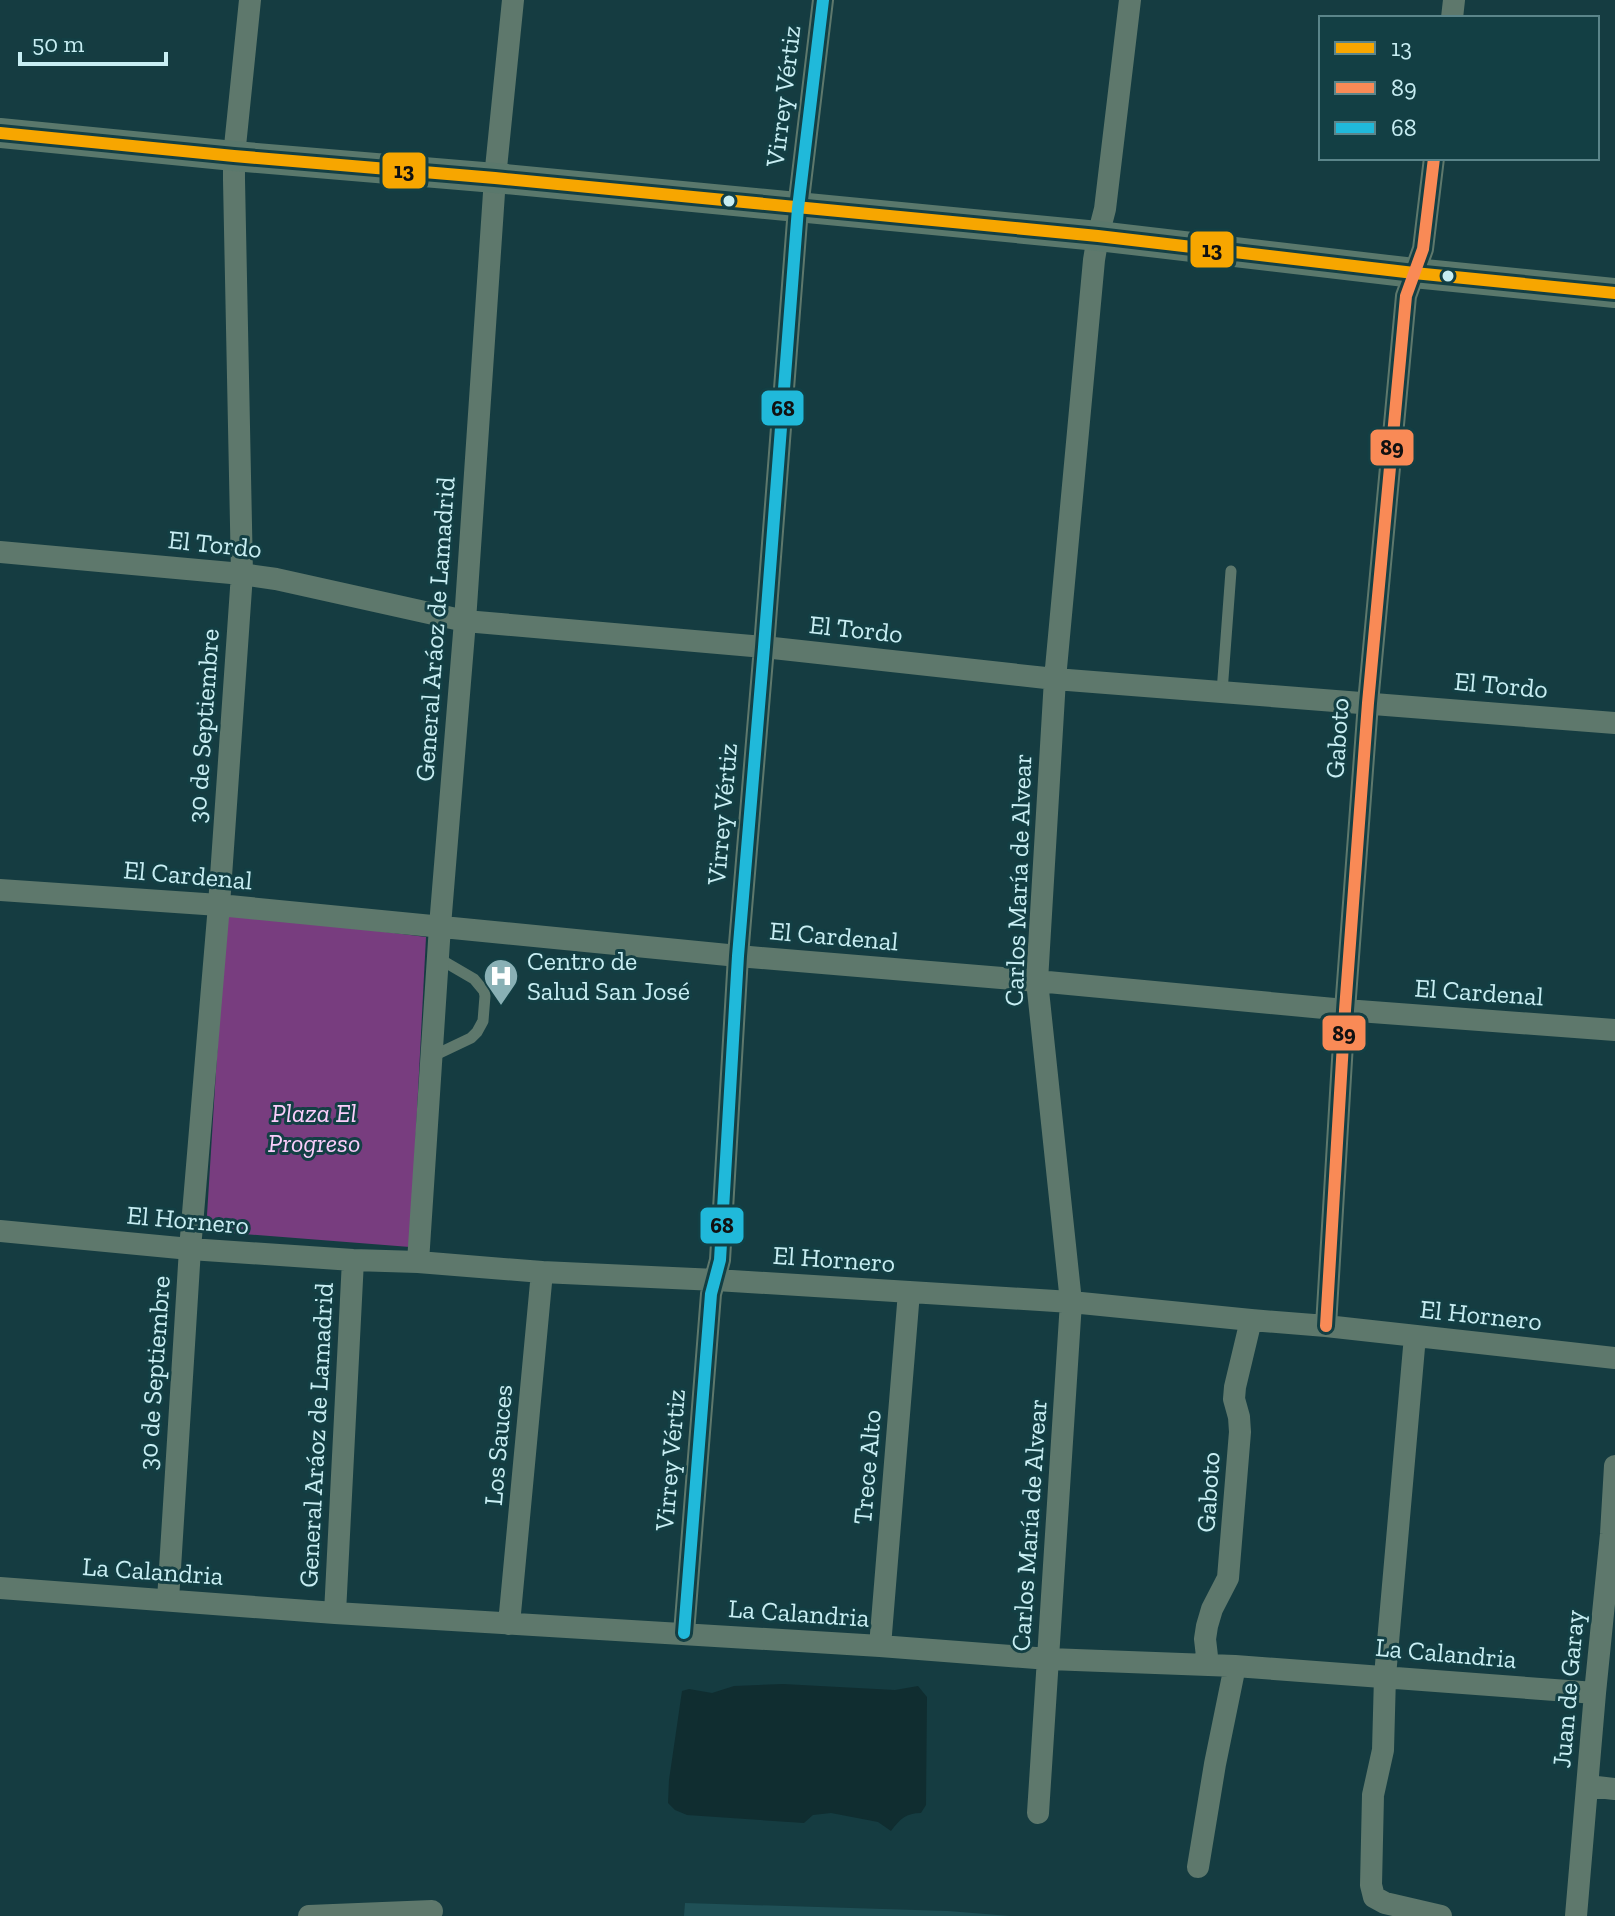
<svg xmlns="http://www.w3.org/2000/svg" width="1615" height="1916" viewBox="0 0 1615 1916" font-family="'Zilla Slab',serif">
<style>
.built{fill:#1f5056}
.green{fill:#783d7f}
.water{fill:#102d30}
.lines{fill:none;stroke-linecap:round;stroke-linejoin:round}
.lane{stroke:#5e786c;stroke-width:11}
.street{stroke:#5e786c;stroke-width:22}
.secondary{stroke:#5a786c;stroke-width:30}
.bus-1-casing{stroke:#133f44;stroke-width:18}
.bus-2-casing{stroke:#133f44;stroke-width:18}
.bus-3-casing{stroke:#133f44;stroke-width:18}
.bus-1{stroke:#f7a600;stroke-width:12}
.bus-2{stroke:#f98a56;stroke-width:12}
.bus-3{stroke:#20b9da;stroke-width:12}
.bus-dot{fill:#c8eef3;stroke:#133f44;stroke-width:3}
.labels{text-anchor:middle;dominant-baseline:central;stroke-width:6;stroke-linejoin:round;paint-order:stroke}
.street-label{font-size:26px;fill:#c8eef3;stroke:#133f44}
.poi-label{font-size:26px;fill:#c8eef3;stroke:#133f44;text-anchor:start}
.park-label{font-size:26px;font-style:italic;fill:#fbcefb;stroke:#133f44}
.line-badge{stroke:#133f44;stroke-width:3}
.pale-badge-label{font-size:22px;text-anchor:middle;font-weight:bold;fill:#111}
</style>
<rect width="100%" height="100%" fill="#153c41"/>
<path class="built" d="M685,1903l263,8 62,5h-326z"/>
<path class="green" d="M226,912l200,25 -16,310 -204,-16z"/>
<path class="water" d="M783,1684l112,6 23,-4 9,11 -1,108 -5,8c-15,0 -21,6 -30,18l-13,-9 -47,-9 -18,2 -9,8 -117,-8 -12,-5 -7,-7 1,-23 13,-89 7,-2 23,4 22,-7z"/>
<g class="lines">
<path class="lane" d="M1222,692l9,-121
M431,1057l40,-19 6,-6 6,-11 2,-25 -1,-5 -10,-12 -36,-21"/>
<path class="street" d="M1452,18l2,-18
M0,552l242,22 34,5 189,42 299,26 291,32 560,44
M0,890l219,15 519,51 299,25 308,29 270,20
M0,1231l190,18 163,11 65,2 124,10 174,8 355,22 180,18 75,6 289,32
M418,1262l22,-336 25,-305 30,-443 18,-178
M1326,1326l19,-316 23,-307 38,-407 17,-47 11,-91
M1415,1336l-30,340 -2,74 -10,45 -2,90 3,12 11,6 56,13
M0,1588l335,25 545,33 169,13 186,7 360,27
M168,1600l22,-351 29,-344 23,-331 -8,-394v-24l16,-156
M335,1613l18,-353
M509,1624l33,-352
M684,1633l27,-339 9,-34 18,-304 26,-309 34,-439 25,-208
M880,1646l29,-354
M1208,1665l-3,-26 2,-13 5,-17 16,-31 12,-146 -1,-15 -5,-18 1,-12 16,-67
M1588,1786l27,3
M1038,1813l33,-511 -34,-321 18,-302 39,-419 4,-24 7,-27 25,-209
M1198,1867l17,-103 20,-98
M309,1916l123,-5
M1576,1916l19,-223 16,-159 4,-68"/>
<path class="secondary" d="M0,133l234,23 261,22 603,58 316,37 201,20"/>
<g class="bus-1-casing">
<path id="bus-1" d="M0,133l234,23 261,22 603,58 316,37 201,20"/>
</g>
<g class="bus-2-casing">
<path id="bus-2" d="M1326,1326l19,-316 23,-307 38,-407 17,-47 11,-91"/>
</g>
<g class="bus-3-casing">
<path id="bus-3" d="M684,1633l27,-339 9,-34 18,-304 26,-309 34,-439 25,-208"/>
</g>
<use href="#bus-1" class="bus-1"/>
<use href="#bus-2" class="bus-2"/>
<use href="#bus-3" class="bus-3"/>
</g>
<defs>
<g id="hospital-pin" transform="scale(1.8)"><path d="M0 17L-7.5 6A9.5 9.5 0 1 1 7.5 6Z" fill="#89b0b5" stroke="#133f44"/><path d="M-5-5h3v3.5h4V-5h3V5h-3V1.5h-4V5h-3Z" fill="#fff"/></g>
</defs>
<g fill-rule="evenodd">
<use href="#hospital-pin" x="501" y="976"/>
</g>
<g class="bus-dot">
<circle cx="729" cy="201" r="7"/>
<circle cx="1448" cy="276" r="7"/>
</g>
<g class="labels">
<g class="street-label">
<text transform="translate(783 96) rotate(-83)">Virrey Vértiz</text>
<text transform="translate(215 544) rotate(6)">El Tordo</text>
<text transform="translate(435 629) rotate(-86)">General Aráoz de Lamadrid</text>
<text transform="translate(856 629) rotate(6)">El Tordo</text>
<text transform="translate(1501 685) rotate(5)">El Tordo</text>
<text transform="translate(203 726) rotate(-86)">30 de Septiembre</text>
<text transform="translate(1337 738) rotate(-86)">Gaboto</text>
<text transform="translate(722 814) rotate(-85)">Virrey Vértiz</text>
<text transform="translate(188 875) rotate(5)">El Cardenal</text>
<text transform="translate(1018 880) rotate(-88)">Carlos María de Alvear</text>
<text transform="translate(834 936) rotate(5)">El Cardenal</text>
<text transform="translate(1479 992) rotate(4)">El Cardenal</text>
<text transform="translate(188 1220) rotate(5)">El Hornero</text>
<text transform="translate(834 1259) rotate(4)">El Hornero</text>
<text transform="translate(1481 1315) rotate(6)">El Hornero</text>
<text transform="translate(154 1373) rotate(-86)">30 de Septiembre</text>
<text transform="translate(316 1435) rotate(-87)">General Aráoz de Lamadrid</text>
<text transform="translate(498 1445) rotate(-85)">Los Sauces</text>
<text transform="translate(670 1460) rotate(-85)">Virrey Vértiz</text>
<text transform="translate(867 1467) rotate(-85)">Trece Alto</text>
<text transform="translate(1208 1492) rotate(-86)">Gaboto</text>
<text transform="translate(1029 1525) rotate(-86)">Carlos María de Alvear</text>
<text transform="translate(153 1571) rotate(4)">La Calandria</text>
<text transform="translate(799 1613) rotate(4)">La Calandria</text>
<text transform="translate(1446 1653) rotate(5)">La Calandria</text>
<text transform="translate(1568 1689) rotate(-85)">Juan de Garay</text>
</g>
<g class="poi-label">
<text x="527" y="961">Centro de<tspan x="527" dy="30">Salud San José</tspan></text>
</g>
<g class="park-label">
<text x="314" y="1113">Plaza El<tspan x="314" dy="30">Progreso</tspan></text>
</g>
</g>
<g class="line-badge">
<rect x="381" y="151" width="46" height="39" rx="8" fill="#f7a600"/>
<rect x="1189" y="230" width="46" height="39" rx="8" fill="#f7a600"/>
<rect x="760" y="389" width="45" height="38" rx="8" fill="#20b9da"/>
<rect x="1369" y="428" width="46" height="39" rx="8" fill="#f98a56"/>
<rect x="1321" y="1014" width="46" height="38" rx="8" fill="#f98a56"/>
<rect x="699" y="1206" width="46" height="39" rx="8" fill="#20b9da"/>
</g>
<g class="pale-badge-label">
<text x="404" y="178">13</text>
<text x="1212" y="257">13</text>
<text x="783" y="416">68</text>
<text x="1392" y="455">89</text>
<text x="1344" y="1041">89</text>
<text x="722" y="1233">68</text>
</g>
<rect x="1319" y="16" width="280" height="144" fill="#133f44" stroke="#5b858a" stroke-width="2"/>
<rect x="1335" y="42" width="40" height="12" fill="#f7a600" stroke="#5b858a" stroke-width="2"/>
<text x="1391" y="56" font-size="24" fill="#c8eef3">13</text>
<rect x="1335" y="82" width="40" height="12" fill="#f98a56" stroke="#5b858a" stroke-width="2"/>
<text x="1391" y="96" font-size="24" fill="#c8eef3">89</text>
<rect x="1335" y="122" width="40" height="12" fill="#20b9da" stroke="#5b858a" stroke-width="2"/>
<text x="1391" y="136" font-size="24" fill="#c8eef3">68</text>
<path d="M20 52v12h146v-12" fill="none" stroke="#c8eef3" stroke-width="4"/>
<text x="32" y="52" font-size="24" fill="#c8eef3" stroke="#133f44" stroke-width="6" paint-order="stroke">50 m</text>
</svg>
